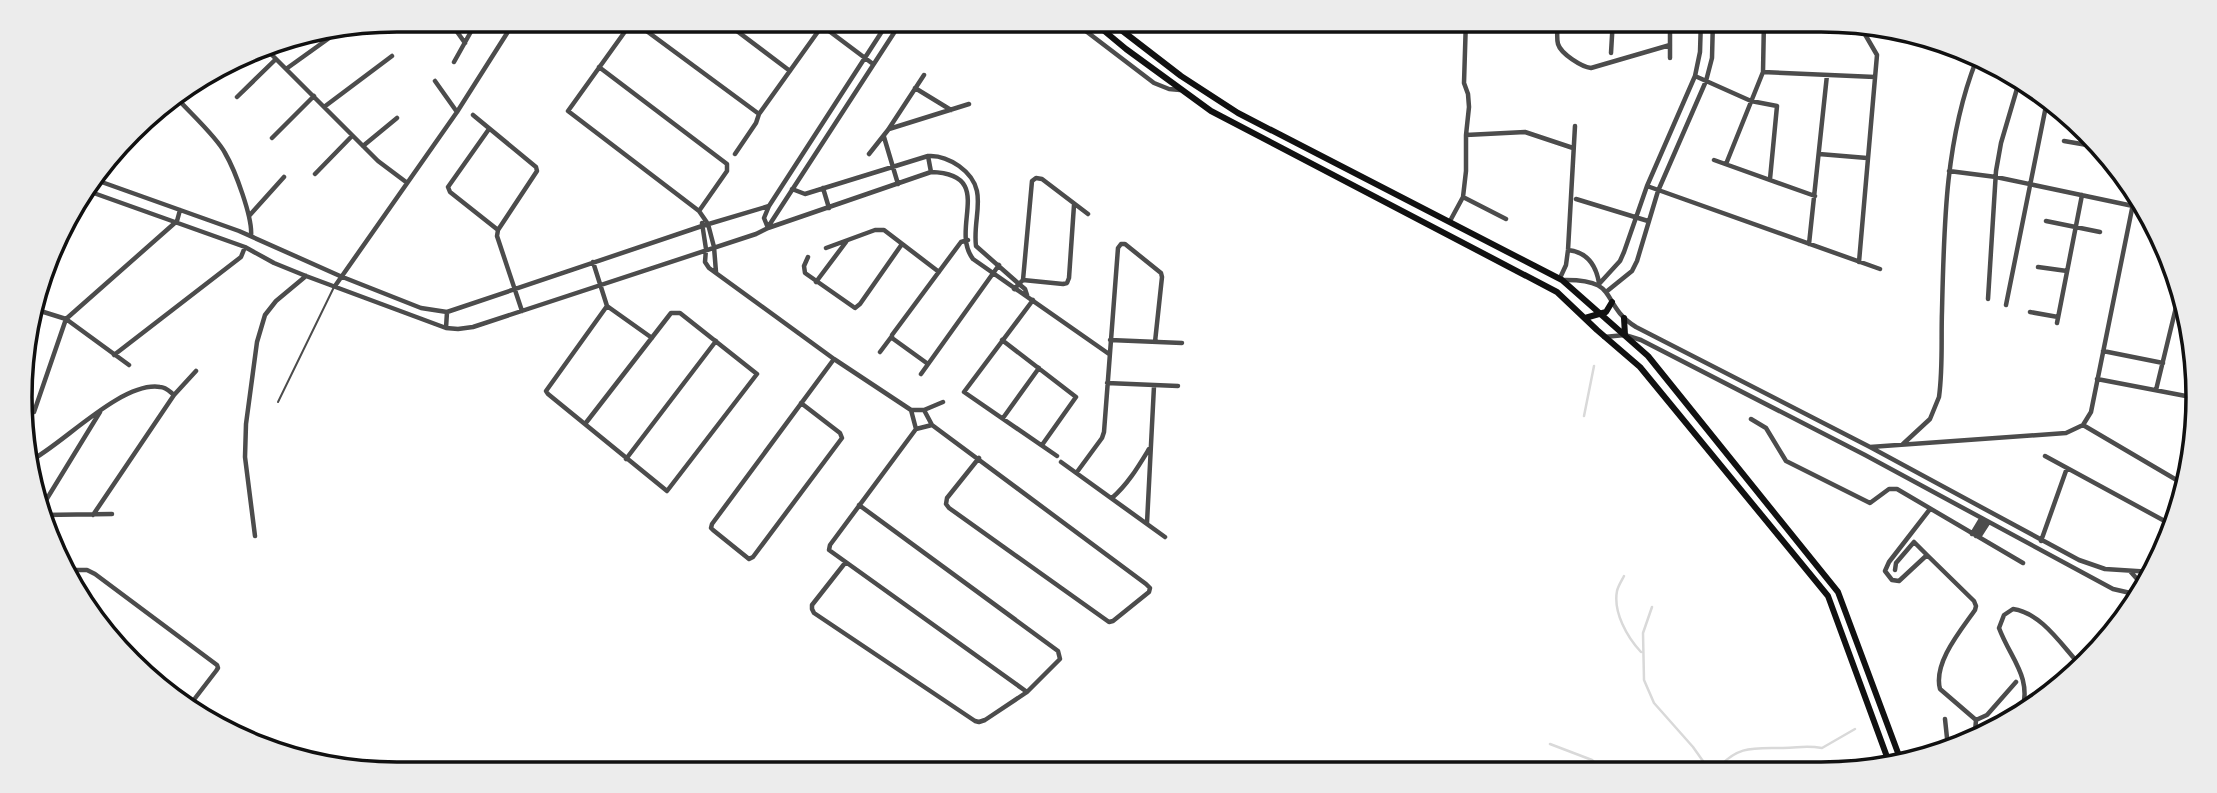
<svg xmlns="http://www.w3.org/2000/svg" width="2217" height="793" viewBox="0 0 2217 793" font-family="'Roboto Condensed',sans-serif">
<style>
.lines{fill:none;stroke-linecap:round;stroke-linejoin:round}
.stream{stroke:#d9d9d9;stroke-width:2.5}
.service{stroke:#4c4c4c;stroke-width:2}
.minor{stroke:#4c4c4c;stroke-width:4.5}
.secondary{stroke:#111;stroke-width:6}
.rim{fill:none;stroke:#111;stroke-width:3.5}
</style>
<rect width="100%" height="100%" fill="#fff"/>
<g class="lines">
<path class="stream" d="M1584,416l10,-50
M1624,576c-2,4 -6,10 -7,15 -4,21 10,46 24,61
M1652,607l-9,26 1,47 10,23 39,44 17,24
M1550,744l42,16 11,11
M1716,771c20,-26 38,-23 67,-23 16,0 21,-3 39,0l33,-19"/>
<path class="service" d="M278,402l56,-115"/>
<path class="minor" d="M448,19l17,24
M634,19l-66,92 131,100 9,13 6,23 2,25
M721,19l69,52
M813,19l60,45
M1070,19l84,64 15,6 11,1
M1558,19c0,8 -2,17 0,25 3,10 24,23 33,24l79,-23
M633,21l126,93
M1764,25l95,1
M263,46l115,115 28,21
M1611,53l2,-34
M1670,58v-39
M454,62l24,-43
M599,67l128,97v7l-28,40
M286,69l53,-38
M1763,72l112,5
M1695,76l56,25 26,5 -7,73
M435,81l22,31
M915,88l36,22
M175,96c13,15 42,41 50,57 10,17 28,65 26,83
M237,97l39,-38
M324,107l68,-51
M473,115l63,52 1,4 -39,59 -1,6 25,75
M489,129l-41,58 2,5 48,38
M889,129l80,-25
M1466,135l59,-3 48,16
M884,137l14,47
M272,138l42,-42
M2064,141l29,5
M363,146l34,-28
M735,154l21,-31 3,-9 63,-88
M869,154l19,-24 36,-55
M1819,154l48,4
M928,156l3,16
M1714,160l101,36
M1726,164l37,-92 1,-53
M1949,171l47,6 137,29
M315,174l37,-38
M96,180l143,51 101,45 81,32 26,4 255,-86 67,-20
M100,182l4,-12
M1647,186l233,83
M823,188l6,20
M792,189l13,5 123,-38c12,-1 21,3 31,10 32,23 13,49 17,80l43,38 6,5 2,6
M88,191l157,56 29,16 32,13 140,52 12,1 15,-2 283,-93 12,-6 163,-56c66,2 18,56 42,87l136,95
M1463,197l43,22
M1576,199l72,22
M249,216l35,-39
M1450,221l13,-24 3,-26v-36l3,-28 -1,-13 -4,-11 2,-64
M2046,221l54,11
M702,223l4,26 -1,13 4,6 125,91 77,51
M768,227l135,-208
M768,228l-4,-10 5,-12 121,-187
M1809,244l18,-169
M826,248l49,-18h9l55,42
M1568,250c19,2 28,15 31,33
M808,257l-4,9 1,7 50,35 5,-4 42,-60
M593,262l14,44 45,32
M1859,262l18,-207 -18,-31
M2038,267l29,4
M1560,278l6,-13 2,-15 7,-124
M1023,280l40,4 4,-1 2,-5 5,-73
M1563,280c59,-1 35,23 73,47l234,120 209,113 26,9 47,3
M816,282l30,-40
M1599,284l21,-23 4,-9 23,-66 48,-110 5,-24 1,-33
M335,286l122,-174 59,-93
M1014,289l9,-9 9,-99 4,-3 6,1 46,35
M1606,292l26,-21 5,-10 21,-70 48,-110 6,-23 1,-39
M1988,299l8,-128 5,-28 18,-61
M1033,300l-69,92 93,64
M2006,305l42,-209
M34,309l32,10 63,46
M2030,312l28,5
M2057,323l25,-128
M446,328l1,-16
M1604,337l21,-2 16,5 224,115 248,134 26,6
M1002,340l74,57 -34,48
M1110,340l72,3
M2103,351l60,12
M880,352l12,-16
M114,355l127,-98 4,-10
M928,364l-36,-26v-3l69,-93 7,-2
M921,374l78,-109
M2097,379l94,18
M1107,383l71,3
M2156,390l22,-91
M801,403l39,30 2,5 -89,119 -4,2 -36,-29 -2,-2 1,-4 122,-165
M911,410h13l19,-8
M911,410l5,19
M924,410l8,15
M34,412l32,-93 111,-98 3,-11
M1003,418l36,-50
M1751,419l15,9 20,33 84,42 19,-14h8l126,74
M585,424l86,-111h9l77,61 -90,117 -119,-97 -2,-3 61,-85
M932,425l214,159 4,4 -1,4 -36,29 -4,1 -160,-114 -3,-4 1,-6 32,-40
M2083,425l97,57h6
M916,429l-86,116 -1,5 198,142
M916,429l16,-4
M1903,444l27,-25 9,-22c4,-29 2,-58 3,-86 2,-85 3,-171 34,-250
M1870,447l196,-14 17,-8 8,-13 44,-218
M2045,456l127,69
M626,459l90,-118
M30,461c33,-17 92,-80 130,-74 6,0 9,4 14,8
M1061,462l104,75
M1077,472l25,-34 2,-6 14,-184 3,-4h4l36,29 1,4 -7,65
M1112,498c16,-14 26,-31 37,-49
M1930,509l-41,53 -4,9 7,9 7,1 28,-26 47,46 2,5 -1,4c-14,20 -42,53 -35,79l36,31
M40,510l60,-98
M42,515l70,-1
M93,515l81,-120 22,-24
M1147,523l7,-137
M1972,534l9,-15
M255,536l-10,-79 1,-33 11,-82 8,-27 11,-14 30,-25
M1976,536l9,-15
M1979,537l9,-14
M2041,541l26,-73
M845,563l-33,42v4l2,4 161,108 4,1 6,-2 42,-28 33,-33 -2,-8 -199,-146
M67,570h20l8,4 122,91 1,3 -2,3 -30,39
M1895,570l1,-7 18,-21 13,13
M2130,571l15,17
M2131,595l2,7
M2022,712c10,-36 -11,-52 -23,-84l5,-13 9,-6c29,4 49,37 68,57
M1945,719l2,19 5,7
M1976,720l11,-5 29,-33
M1969,740l6,-8 1,-12"/>
<path class="secondary" d="M1090,19l36,30 85,62 346,181 40,38 43,37 188,229 62,169
M1107,19l74,57 57,37 324,167 86,76 190,236 63,169
M1585,318l21,-6 6,-10
M1624,318l1,17"/>
</g>
<path d="M0 0H2217V793H0ZM397 32H1821A365 365 0 0 1 2186 397V397A365 365 0 0 1 1821 762H397A365 365 0 0 1 32 397V397A365 365 0 0 1 397 32Z" fill="#ececec" fill-rule="evenodd"/>
<path class="rim" d="M397 32H1821A365 365 0 0 1 2186 397V397A365 365 0 0 1 1821 762H397A365 365 0 0 1 32 397V397A365 365 0 0 1 397 32Z"/>
</svg>
